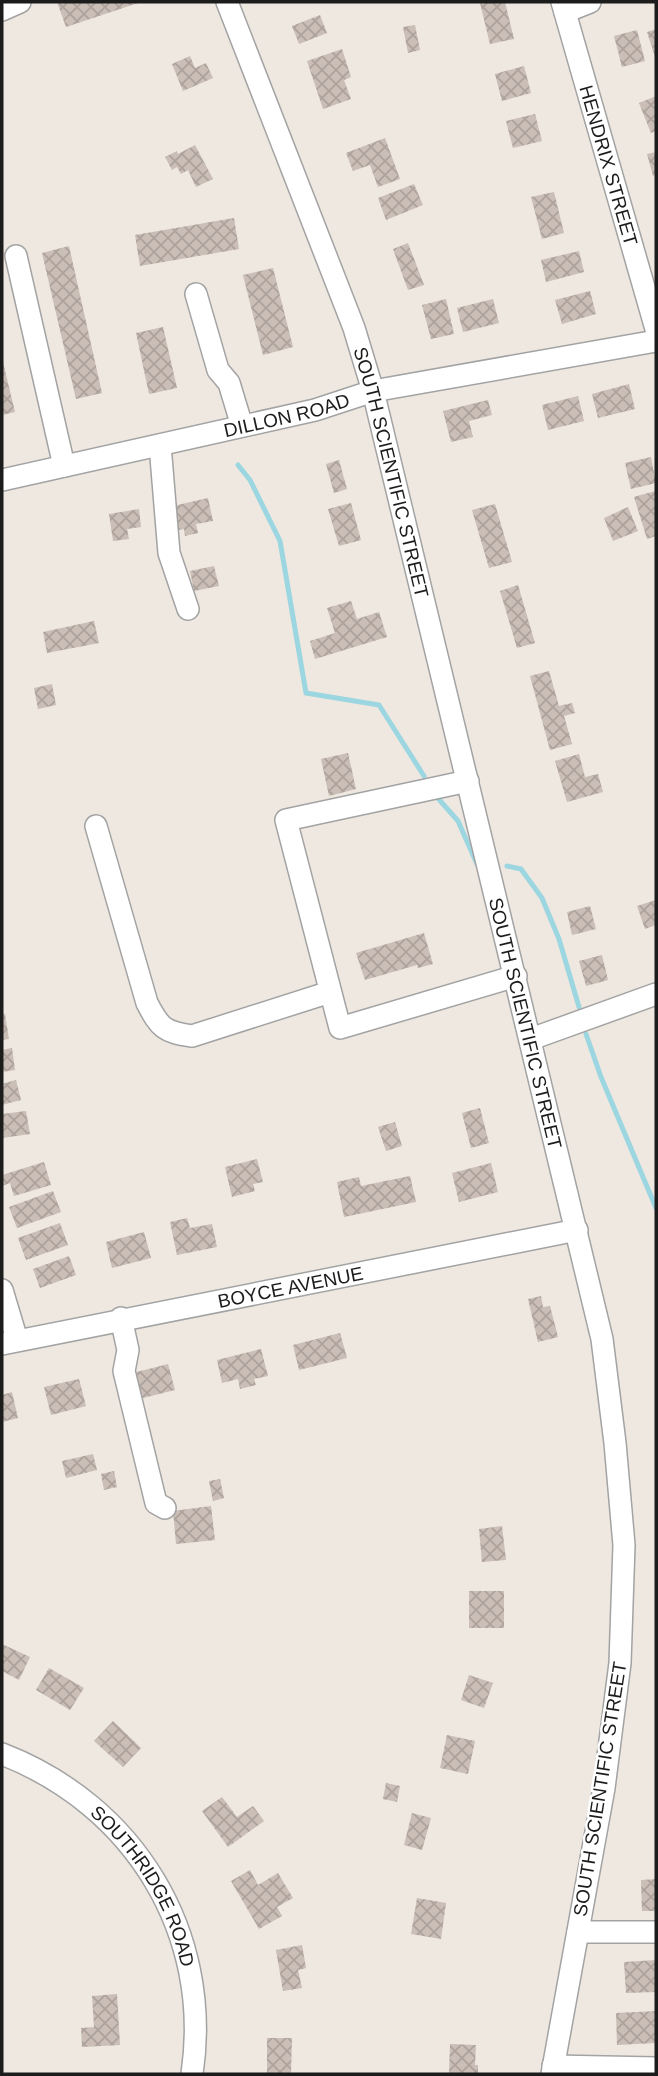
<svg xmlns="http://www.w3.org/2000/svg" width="658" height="2076" viewBox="0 0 658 2076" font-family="Helvetica,sans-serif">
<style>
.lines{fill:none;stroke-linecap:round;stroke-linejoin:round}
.stream{stroke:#9cd6e0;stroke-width:5}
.building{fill:url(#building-cross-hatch)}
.minor-casing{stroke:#a3a3a3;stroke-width:24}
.minor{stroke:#fff;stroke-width:21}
.labels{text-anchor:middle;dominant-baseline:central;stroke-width:5;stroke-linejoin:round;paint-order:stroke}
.street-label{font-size:19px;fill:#1c1c1c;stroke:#fff}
</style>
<defs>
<pattern id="building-cross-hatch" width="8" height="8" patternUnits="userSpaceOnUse" patternTransform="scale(1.75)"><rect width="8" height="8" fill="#cabeb6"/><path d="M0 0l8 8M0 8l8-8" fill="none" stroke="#ada39c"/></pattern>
</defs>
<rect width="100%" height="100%" fill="#eee8e0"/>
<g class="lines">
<path class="stream" d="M238,465l12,15 30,61 26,152 73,12 45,71
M436,796l22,25 19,43
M507,866l14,3 21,29 17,41 20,68
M586,1034l15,43 55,131"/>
</g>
<path class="building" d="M57,2h84l-75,25z
M485,2h20l9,37 -24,5 -10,-41z
M320,15l7,18 -28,11 -7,-18z
M415,25l5,25 -12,3 -5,-26z
M656,29v31l-9,-28z
M637,30l8,31 -23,6 -8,-31z
M342,49l9,28 -7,3 7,19 -28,10 -16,-48z
M190,56l5,12 11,-5 7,15 -30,13 -11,-27z
M524,66l7,27 -29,8 -7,-27z
M656,96v35l-5,2 -12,-30z
M535,114l7,27 -29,7 -7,-27z
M385,138l15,41 -22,8 -8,-22 -17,6 -7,-18z
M195,145l18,34 -17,8 -8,-17 -7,4 -4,-7 -5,3 -7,-13 12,-6 1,3z
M656,152v23l-3,1 -6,-22z
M414,184l9,21 -37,15 -8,-22z
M554,192l10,41 -22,6 -11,-42z
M234,218l5,31 -99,17 -5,-31z
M408,243l16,42 -16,5 -15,-41z
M69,246l33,147 -26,6 -34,-146z
M579,251l5,21 -38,10 -5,-22z
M273,268l20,79 -30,8 -20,-80z
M590,291l6,23 -34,10 -7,-24z
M446,299l8,35 -23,5 -9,-34z
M493,299l6,24 -36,9 -6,-24z
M163,327l14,61 -28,6 -13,-61z
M2,358l13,54 -13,3z
M629,384l6,25 -37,9 -6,-24z
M578,396l6,25 -36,9 -6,-25z
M488,400l4,15 -23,6 4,16 -22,5 -8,-31z
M651,457l5,26 -25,6 -6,-26z
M339,460l8,29 -13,4 -8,-29z
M655,491l1,45 -9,3 -13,-42z
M208,498l5,23 -17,3 2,9 -13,3 -1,-7 -10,2 -5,-24z
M351,503l10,37 -22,6 -11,-37z
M495,504l17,58 -23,6 -17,-58z
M628,507l10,24 -25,10 -9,-23z
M139,509l2,18 -14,2 2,10 -16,2 -4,-27z
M214,566l5,20 -25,5 -4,-20z
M518,585l17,58 -18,5 -17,-57z
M351,601l6,18 22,-7 8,25 -72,22 -5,-18 25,-8 -8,-25z
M94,621l5,22 -52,10 -4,-21z
M549,671l10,35 13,-3 3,10 -11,3 8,28 -22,6 -20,-74z
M52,684l4,21 -18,4 -4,-21z
M348,753l8,36 -27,7 -8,-37z
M579,754l6,23 13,-3 5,18 -36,10 -12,-41z
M656,900v25l-11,4 -8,-23z
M590,906l6,23 -24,6 -5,-23z
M424,933l9,31 -15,4 -1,-3 -52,15 -9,-27z
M602,955l6,25 -22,6 -7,-25z
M2,1014h3l4,25 -7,1z
M12,1048l3,22 -13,2v-22z
M16,1080l5,20 -19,5v-21z
M480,1108l9,35 -18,5 -9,-35z
M26,1111l4,23 -28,4v-24z
M395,1122l7,24 -16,5 -8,-24z
M257,1159l6,23 -10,2 2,7 -23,6 -7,-30z
M44,1162l7,23 -37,11 -4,-13 -8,3v-11z
M491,1163l7,29 -39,10 -7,-29z
M410,1176l6,26 -72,15 -7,-35 22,-5 2,9z
M53,1191l8,21 -44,16 -8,-21z
M187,1218l3,10 22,-4 5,23 -40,8 -7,-33z
M60,1223l8,22 -42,15 -8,-22z
M144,1232l7,26 -39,10 -6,-26z
M69,1256l7,19 -36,13 -7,-19z
M541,1296l2,11 7,-1 8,31 -20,5 -10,-43z
M340,1333l7,25 -48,12 -6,-25z
M261,1349l7,27 -14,3 2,6 -16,4 -2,-10 -16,4 -5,-23z
M168,1364l7,26 -40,10 -6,-26z
M79,1379l7,27 -35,9 -7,-28z
M12,1392l6,26 -16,4v-27z
M93,1454l4,16 -31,8 -4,-17z
M114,1471l3,16 -13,3 -3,-16z
M220,1479l4,19 -11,3 -4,-20z
M211,1506l4,34 -39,4 -3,-33z
M502,1526l4,34 -24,2 -3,-33z
M469,1591h35v37h-35z
M2,1644l28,13 -11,23 -17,-9z
M49,1668l35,20 -14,22 -34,-20z
M469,1675l24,8 -9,25 -23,-8z
M113,1721l28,27 -18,19 -29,-26z
M447,1735l28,6 -7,33 -28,-6z
M386,1783l14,3 -3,16 -14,-3z
M222,1797l15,20 16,-11 11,15 -36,26 -26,-36z
M412,1813l19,5 -9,32 -18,-5z
M250,1870l8,15 20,-12 15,25 -16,9 5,9 -23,13 -28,-48z
M656,1879v32h-14l-1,-31z
M417,1898l29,5 -5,36 -30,-5z
M302,1945l4,23 -8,2 4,18 -19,3 -7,-41z
M656,1960v32l-30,1 -2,-31z
M117,1994l3,51 -38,2 -1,-19 13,-1 -2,-31z
M656,2011v32l-39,2 -1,-32z
M267,2038h25l-1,36h-24z
M450,2044l26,1 -1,20h3v9h-29z"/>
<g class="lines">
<g class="minor-casing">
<g id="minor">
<path id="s1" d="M227,2l127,326 19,63 229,948 13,104 9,102 -4,118 -16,125 -52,286"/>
<path id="s2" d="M562,2l94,327"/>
<path d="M2,10l18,-8"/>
<path d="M565,12l25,-10"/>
<path d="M16,256l48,210"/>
<path d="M196,294l22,76 11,13 13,43"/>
<path d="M160,445l9,108 19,56"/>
<path id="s3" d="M2,480l313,-70 58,-19 283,-50"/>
<path d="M468,781l-182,39 54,208 176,-52"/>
<path d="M96,826l51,177c13,25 17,29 45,33l138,-44"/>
<path d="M531,1039l125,-45"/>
<path d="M2,1290l15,50"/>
<path d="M121,1318l7,32 -4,21 32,132 9,5"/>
<path id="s4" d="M2,1344l575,-114"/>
<path id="s5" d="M2,1754c132,51 211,179 190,320"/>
<path d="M578,1932h78"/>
<path d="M553,2066l103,2"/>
</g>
</g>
<use href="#minor" class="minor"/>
</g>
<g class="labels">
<g class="street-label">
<text stroke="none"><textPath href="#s2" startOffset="170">HENDRIX STREET</textPath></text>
<text stroke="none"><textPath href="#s3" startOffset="292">DILLON ROAD</textPath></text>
<text stroke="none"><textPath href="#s1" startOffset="499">SOUTH SCIENTIFIC STREET</textPath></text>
<text stroke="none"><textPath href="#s1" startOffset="1066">SOUTH SCIENTIFIC STREET</textPath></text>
<text stroke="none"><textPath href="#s4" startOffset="294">BOYCE AVENUE</textPath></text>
<text transform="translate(600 1789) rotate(-81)">SOUTH SCIENTIFIC STREET</text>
<text stroke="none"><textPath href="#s5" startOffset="201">SOUTHRIDGE ROAD</textPath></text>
</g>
</g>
<rect width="658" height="2076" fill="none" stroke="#1c1c1c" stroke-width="7"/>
</svg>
